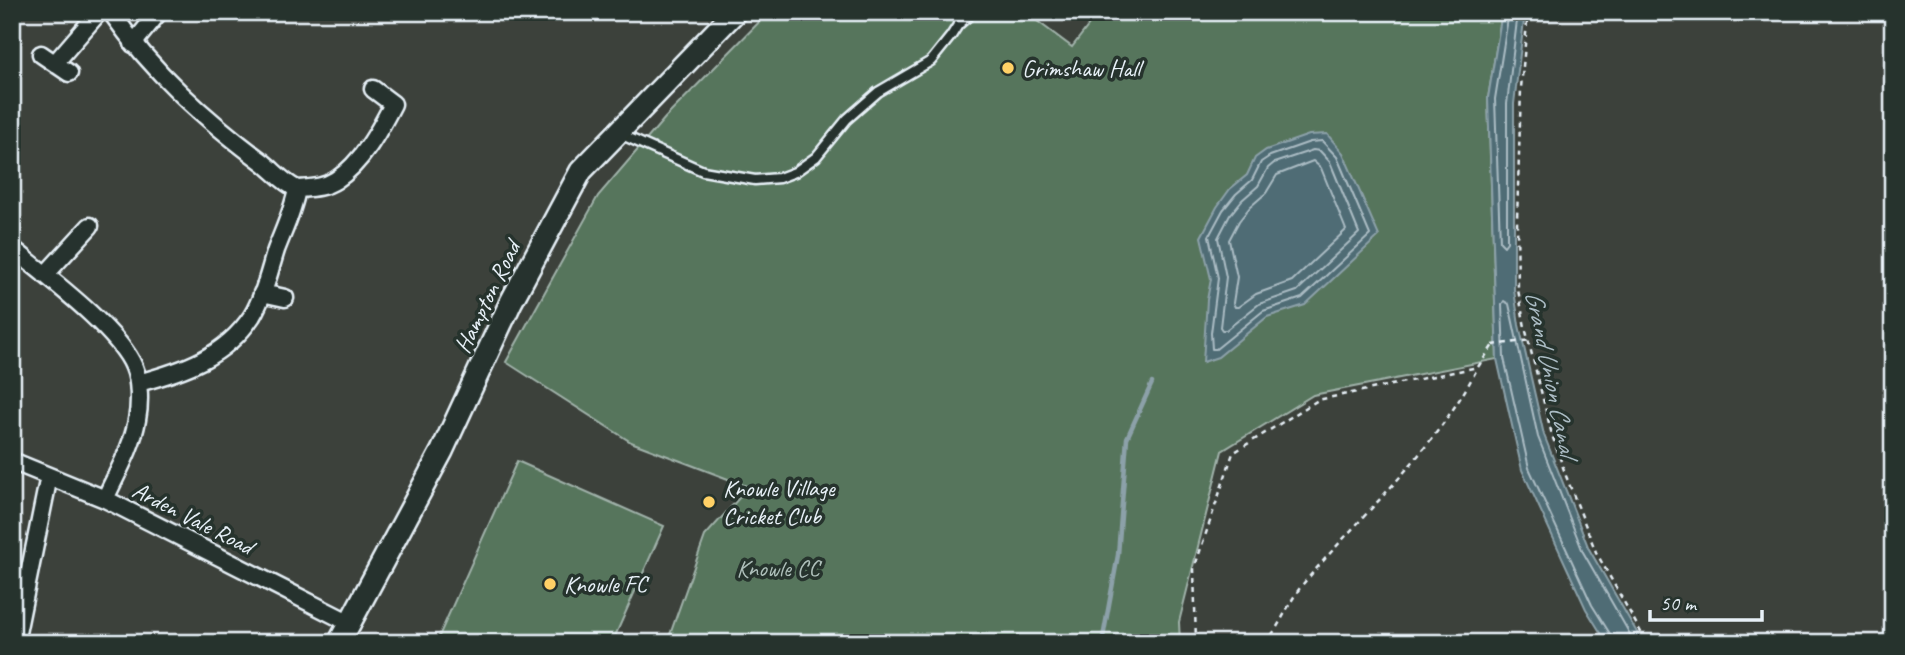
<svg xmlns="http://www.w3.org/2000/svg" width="1905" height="655" viewBox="0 0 1905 655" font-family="Caveat,sans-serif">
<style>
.green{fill:#57745c;stroke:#a0b2aa;stroke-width:2}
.water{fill:#4f6c75;stroke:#8ca1a9;stroke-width:2}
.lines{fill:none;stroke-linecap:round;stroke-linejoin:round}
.shore{stroke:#abbcc4;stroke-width:2}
.stream{stroke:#8ca1a9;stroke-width:4.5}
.service-casing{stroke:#e8f1f8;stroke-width:13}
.minor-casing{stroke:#e8f1f8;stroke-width:21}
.tertiary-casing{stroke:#e8f1f8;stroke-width:26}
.path{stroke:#e8f1f8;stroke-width:2.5;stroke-dasharray:5 5;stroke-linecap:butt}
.service{stroke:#26332d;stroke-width:8}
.minor{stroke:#26332d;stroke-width:16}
.tertiary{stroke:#26332d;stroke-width:21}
.path-bridge{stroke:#e8f1f8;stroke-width:2.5;stroke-dasharray:5 5;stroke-linecap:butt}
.poi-dot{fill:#ffd166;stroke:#26332d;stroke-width:2.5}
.labels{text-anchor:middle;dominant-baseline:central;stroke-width:7;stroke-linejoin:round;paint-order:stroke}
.poi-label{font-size:24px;fill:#e8f1f8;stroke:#26332d;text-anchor:start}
.street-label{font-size:24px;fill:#e8f1f8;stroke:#26332d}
.park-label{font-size:24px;fill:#aebfba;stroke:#26332d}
.water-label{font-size:26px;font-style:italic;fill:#abbcc4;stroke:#26332d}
</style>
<rect width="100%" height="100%" fill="#3c413b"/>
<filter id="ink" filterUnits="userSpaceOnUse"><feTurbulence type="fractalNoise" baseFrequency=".0143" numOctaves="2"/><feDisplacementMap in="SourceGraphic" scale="14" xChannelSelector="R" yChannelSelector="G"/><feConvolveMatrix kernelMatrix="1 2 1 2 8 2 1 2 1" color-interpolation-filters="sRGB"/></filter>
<g filter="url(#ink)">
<path class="green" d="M769,12h256l47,35 27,-35h403l-14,86 9,261 -184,36 -91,56 -43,171 1,21h-513l38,-107 44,-49 -118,-45 -125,-80 92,-166 67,-78z
M517,461l147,65 -52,117h-176z"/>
<path class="water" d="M1502,12h23l-11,92v186l5,35 25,110 45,114 54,94h-36l-21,-34 -64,-139 -25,-111 -9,-261z
M1327,134l16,19 36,83 -74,69 -38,12 -49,40 -15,5 4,-62 4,-21 -10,-42 16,-30 13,-18 17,-14 8,-17 11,-8 43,-15z"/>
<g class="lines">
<path class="shore" d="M1509,12l-14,87 5,143 4,4 3,-4v-138l11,-92
M1322,141l15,16 33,78 -68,63 -39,13 -47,38h-4l-1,-16 7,-55 -9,-42 14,-26 13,-16 16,-14 9,-18 9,-6 40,-14z
M1313,150l7,1 10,11 29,71 -62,58 -38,13 -33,26h-4l-2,-3 6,-50 -8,-39 12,-23 12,-15 16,-14 10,-18 6,-5z
M1313,161l8,7 25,62 -54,51 -36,13 -18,13h-3l-2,-4 4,-26 -8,-37 10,-19 11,-14 16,-14 11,-18z
M1613,643l-1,-6 -20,-32 -63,-137 -25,-110 -2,-53 2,-4 5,3 29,133 45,115 52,91"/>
<path class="stream" d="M1102,643l16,-88 9,-117 25,-55"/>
<g class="service-casing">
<path id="service" d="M620,134l83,37 52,9 24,-2 16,-6 21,-15 31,-38 31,-27 53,-31 20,-25 7,-11 15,-13"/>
</g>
<g class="minor-casing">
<path id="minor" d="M111,12c42,61 94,107 153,151 11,9 20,20 33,26 -4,22 -13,40 -21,61 -7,22 -12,46 -24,66 -27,41 -69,55 -114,67
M133,44l26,-32
M41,54l28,19
M55,63l44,-51
M297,189c13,-1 27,-1 39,-9 26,-17 43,-49 57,-76l-20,-15
M12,248c33,27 107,82 122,119 6,14 6,38 3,53 -5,28 -20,53 -32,79
M45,275l45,-49
M262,293l23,5
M12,461l93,38 245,124
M15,643l34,-167"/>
</g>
<g class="tertiary-casing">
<path id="tertiary" d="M339,643l103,-192 69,-149 70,-131 154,-159"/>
</g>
<path class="path" d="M1528,12l-7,76 -4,132 1,70 7,37 27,108 14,41 30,76 51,91
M1196,643l-2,-74 39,-116 85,-53 160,-33 15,-22
M1265,643c16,-17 23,-41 38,-59 60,-71 132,-133 175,-217"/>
<use href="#service" class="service"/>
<use href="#minor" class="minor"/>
<use href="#tertiary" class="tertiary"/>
<path class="path-bridge" d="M1493,345l38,-5"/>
</g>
</g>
<g class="poi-dot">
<circle cx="1008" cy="68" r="7"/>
<circle cx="709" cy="502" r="7"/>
<circle cx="550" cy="584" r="7"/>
</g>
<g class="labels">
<g class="poi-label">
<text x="1022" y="68">Grimshaw Hall</text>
<text x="723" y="488">Knowle Village<tspan x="723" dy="28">Cricket Club</tspan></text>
<text x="564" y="584">Knowle FC</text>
</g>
<g class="street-label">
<text transform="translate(487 297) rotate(-64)">Hampton Road</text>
<text transform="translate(193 518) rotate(27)">Arden Vale Road</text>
</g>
<g class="park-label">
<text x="778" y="568">Knowle CC</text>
</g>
<g class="water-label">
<text transform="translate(1551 373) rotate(78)">Grand Union Canal</text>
</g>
</g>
<rect width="1905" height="655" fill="none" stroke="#26332d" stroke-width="42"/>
<rect x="21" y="21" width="1863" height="613" fill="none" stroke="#e8f1f8" stroke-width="2.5" filter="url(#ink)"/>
<path d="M1650 610v10h112v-10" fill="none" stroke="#e8f1f8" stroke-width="3.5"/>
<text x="1660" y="610" font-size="21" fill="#e8f1f8" stroke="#26332d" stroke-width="5" paint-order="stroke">50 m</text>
</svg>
